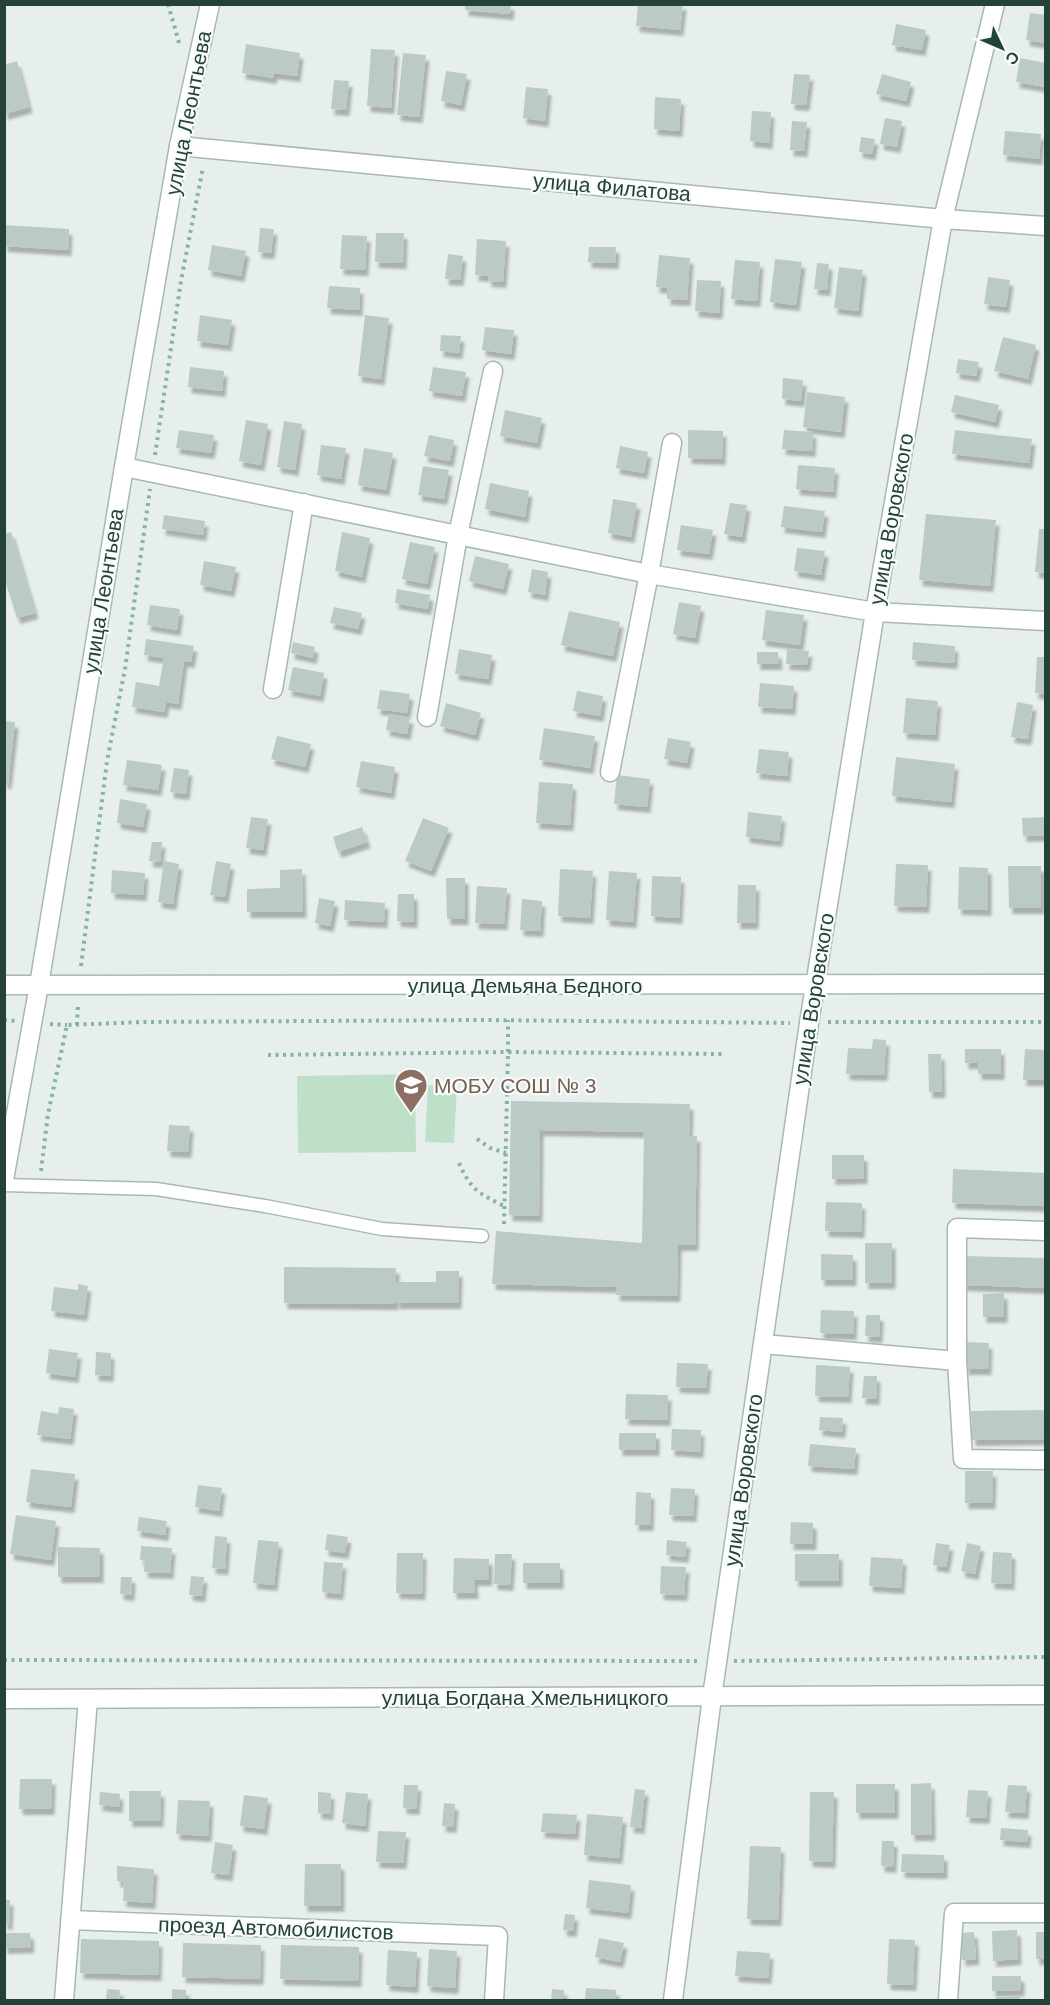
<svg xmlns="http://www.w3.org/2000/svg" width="1050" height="2005" viewBox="0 0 1050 2005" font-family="Arial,sans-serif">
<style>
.green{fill:#bfe0c8}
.building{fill:#bbcac4;filter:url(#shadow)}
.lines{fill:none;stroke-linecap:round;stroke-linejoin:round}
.service-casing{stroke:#a8b8b2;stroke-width:15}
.minor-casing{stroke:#a8b8b2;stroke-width:21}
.tertiary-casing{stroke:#a8b8b2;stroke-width:21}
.path{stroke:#86b3a5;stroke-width:4;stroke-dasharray:3 4.5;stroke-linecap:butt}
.service{stroke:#fff;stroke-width:12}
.minor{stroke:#fff;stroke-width:18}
.tertiary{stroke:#fff;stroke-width:18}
.labels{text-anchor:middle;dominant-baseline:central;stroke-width:4.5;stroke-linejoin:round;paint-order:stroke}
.street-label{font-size:21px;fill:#24423a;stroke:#f7fbf9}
.education-label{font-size:21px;fill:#785e54;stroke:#f7fbf9;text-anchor:start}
</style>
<defs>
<filter id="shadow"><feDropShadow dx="3.5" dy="6" stdDeviation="1.5" flood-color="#0004"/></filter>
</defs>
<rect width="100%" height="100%" fill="#e6efeb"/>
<path class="green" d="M415,1074l1,78 -118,1 -1,-77z
M428,1085l29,1 -3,57 -29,-1z"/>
<path class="building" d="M465,4h46l-1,10 -45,-4z
M638,4h45l-3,26 -44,-4z
M1030,13l16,2v28l-20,-3z
M896,24l30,6 -4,20 -30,-5z
M246,44l54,9 -3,23 -23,-3 -1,5 -31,-5z
M371,49l24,1 -4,58 -24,-2z
M403,53l23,2 -7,62 -22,-2z
M1020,58l26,5v24l-30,-5z
M17,61l12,46 -25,7v-49z
M446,71l21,3 -6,31 -20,-4z
M794,74l16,1 -4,30 -15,-1z
M882,74l29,8 -5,19 -30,-7z
M334,80l15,1 -3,29 -15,-1z
M526,87l22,2 -3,32 -22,-3z
M655,97l26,2 -2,32 -25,-2z
M752,111l19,1 -2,31 -19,-2z
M885,118l17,3 -5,26 -17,-3z
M792,121l15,1 -3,29 -14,-1z
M1005,131l36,3 -2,25 -36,-4z
M861,137l14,2 -3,15 -13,-2z
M4,225l65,4 -1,21 -64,-4z
M260,228l14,1 -3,24 -13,-1z
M376,233h28l-1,30 -28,-1z
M342,235l25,1 -2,34 -25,-1z
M477,239l29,2 -3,41 -15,-1v-5l-13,-1z
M212,245l34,6 -5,25 -33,-6z
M589,247h27l-1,16 -27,-1z
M448,254l15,2 -3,24 -15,-1z
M659,255l31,3 -3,42 -20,-1v-11l-11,-1z
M775,259l27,3 -6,43 -26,-3z
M735,260l25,2 -3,39 -26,-2z
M817,263l12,1 -2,26 -13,-1z
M839,267l24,3 -5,41 -24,-3z
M988,277l22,3 -4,27 -22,-3z
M697,280l24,1 -2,32 -24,-2z
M329,286l31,2 -1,22 -32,-2z
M200,315l32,5 -4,25 -31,-4z
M365,315l24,3 -8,61 -23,-3z
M485,327l29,3 -3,24 -29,-4z
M441,335l20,1 -2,17 -19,-2z
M1003,337l33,8 -8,34 -34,-8z
M958,359l21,3 -3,14 -20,-3z
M190,367l34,4 -2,20 -34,-4z
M433,367l33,5 -4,24 -33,-5z
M783,378l20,2 -2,21 -19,-2z
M807,392l38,5 -4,35 -38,-5z
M955,395l44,10 -4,17 -44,-10z
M505,410l37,8 -5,25 -37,-7z
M246,420l22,4 -7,41 -22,-4z
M284,421l18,3 -7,46 -18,-3z
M179,430l35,5 -3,18 -35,-5z
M688,430l35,1 -1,28 -34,-1z
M784,430l29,2 -1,19 -30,-2z
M955,430l77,9 -3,24 -77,-9z
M429,435l25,5 -4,21 -26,-5z
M321,445l25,3 -5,31 -24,-4z
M620,446l28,6 -4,21 -28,-5z
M364,448l29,5 -7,37 -28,-5z
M798,465l37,3 -2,24 -37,-3z
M423,466l26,4 -5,29 -26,-4z
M490,483l39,8 -4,26 -40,-8z
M613,499l24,4 -6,34 -23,-4z
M730,503l17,2 -5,32 -18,-3z
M784,506l41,5 -3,21 -41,-5z
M926,514l70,6 -6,66 -71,-6z
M164,515l41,6 -2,14 -41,-6z
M681,525l32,5 -4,24 -32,-4z
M1039,529h7v44l-11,-1z
M11,532l24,81 -18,5 -13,-41v-43z
M342,532l28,6 -8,39 -27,-6z
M410,542l25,5 -8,37 -25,-5z
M797,548l28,3 -4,24 -27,-4z
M475,556l34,8 -6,25 -34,-8z
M204,561l32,6 -5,24 -31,-6z
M532,569l16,3 -3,23 -17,-3z
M397,589l33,6 -2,14 -33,-6z
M679,602l22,4 -6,32 -22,-4z
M150,605l30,4 -3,21 -30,-5z
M334,607l28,6 -4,16 -28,-6z
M766,610l38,5 -4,30 -38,-5z
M569,611l51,11 -7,34 -52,-11z
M146,639l48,7 -3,16 -7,-1 -6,43 -12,-2 -2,10 -32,-5 4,-25 23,4 5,-28 -20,-3z
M293,642l22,5 -2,11 -22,-5z
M913,642l42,4 -1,17 -42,-3z
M459,649l33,6 -4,24 -33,-5z
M787,649l22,2 -2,14 -21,-1z
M757,652h21l1,12h-22z
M1037,657h9v37l-11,-1z
M293,667l31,6 -4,23 -32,-6z
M760,683l34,3 -2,23 -34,-2z
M380,690l30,4 -3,19 -30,-4z
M577,691l26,5 -3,20 -27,-5z
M906,698l32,3 -3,34 -32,-2z
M1017,702l16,3 -5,34 -17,-2z
M446,703l35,10 -6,22 -35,-9z
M389,714l21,4 -3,16 -21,-4z
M4,721l11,1 -7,61h-4z
M544,728l51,8 -5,32 -51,-8z
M277,736l34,8 -6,23 -34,-8z
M668,738l23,4 -4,21 -23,-4z
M759,749l30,3 -2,24 -31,-3z
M896,757l59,7 -4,38 -59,-6z
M127,760l35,5 -4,25 -35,-5z
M361,761l34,6 -4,26 -35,-6z
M174,768l15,2 -3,24 -16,-2z
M617,775l33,4 -3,28 -33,-3z
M539,782l34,2 -3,41 -34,-2z
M120,799l27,5 -4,23 -26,-4z
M748,812l34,4 -3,25 -33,-4z
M251,817l17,2 -5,31 -17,-2z
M1046,817v18l-23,1 -1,-18z
M423,818l26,10 -18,43 -26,-10z
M362,827l5,15 -29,10 -5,-15z
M152,842h10l-2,20 -11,-1z
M164,861l15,3 -6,40 -15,-2z
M216,861l15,3 -6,33 -15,-2z
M896,864l32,1 -2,42 -32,-1z
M1008,866h33v42h-32z
M959,867l29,1v42l-30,-1z
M302,869l1,43h-56v-23l33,-1v-18z
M560,869l33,2 -3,47 -32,-2z
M112,870l33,3 -2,22 -32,-2z
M609,871l28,2 -4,49 -27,-2z
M652,876l29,1 -2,41 -28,-2z
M446,878h19v41h-18z
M738,885h18l-1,38h-18z
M477,886l30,2 -3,36 -29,-1z
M398,894h16v28l-17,-1z
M319,898l16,3 -5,25 -15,-3z
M522,899l20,2 -2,30 -20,-1z
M345,900l40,3 -1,19 -40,-2z
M873,1039l13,1 -2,35 -38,-1 2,-26 24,1z
M965,1049h36v25h-23v-11h-13z
M1025,1049l21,1v30h-23z
M928,1054h13l1,38h-13z
M511,1101l179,3 -1,32h8l-2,109h-17l-1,51 -61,-1 1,-8 -125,-3 4,-53 146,12 2,-111 -104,-2 -1,86 -30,-1z
M169,1125l21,1 -2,26 -21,-1z
M832,1155h32v23l-32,1z
M953,1169l93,4 -1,33 -93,-3z
M826,1202l36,1 -1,29 -36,-1z
M865,1243h27v40h-27z
M821,1254l32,1v25h-32z
M965,1256l81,2v30l-83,-3z
M284,1267l112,1 -1,36 -111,-1z
M436,1271h23l-1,32h-62l1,-21h39z
M78,1284l10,2 -4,29 -33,-4 3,-24 24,3z
M1004,1293v24h-21v-23z
M821,1310l33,1 -1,23 -33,-1z
M866,1315h14l-1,22 -14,-1z
M965,1342l24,1 -1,26h-23z
M49,1349l29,4 -3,24 -29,-4z
M96,1352l15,1 -1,23 -15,-1z
M677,1363l31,1 -2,24 -30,-1z
M816,1365l34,2 -2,30 -33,-1z
M864,1376h13l-1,23 -14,-1z
M626,1394l42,1 -1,25 -42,-1z
M59,1407l15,2 -4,30 -33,-4 4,-24 17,3z
M1046,1410v29l-74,1 -1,-29z
M820,1417l23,1 -1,14 -23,-2z
M672,1429l29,1 -1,22 -29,-2z
M619,1433h37v17h-37z
M810,1444l46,4 -2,21 -46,-3z
M31,1469l44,5 -4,33 -45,-5z
M965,1471h28l-1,32h-27z
M198,1485l24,3 -3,23 -24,-4z
M671,1488l24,1 -2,27 -24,-1z
M636,1492l15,1 -1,32h-15z
M16,1515l40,6 -5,39 -41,-6z
M139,1517l28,4 -2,14 -28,-4z
M791,1522l22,1v21h-23z
M327,1534l21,3 -3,16 -20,-3z
M215,1536l12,1 -2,32 -13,-1z
M258,1540l21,2 -5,43 -21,-2z
M667,1540l20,2 -2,15 -19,-2z
M936,1543l14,2 -4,22 -13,-2z
M967,1543l14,3 -6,28 -14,-3z
M141,1546l31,2 -2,25 -26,-1 1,-12h-5z
M58,1547l42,1v29h-42z
M993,1552l19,1 -1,31 -20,-1z
M397,1553h26l-1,41 -26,-1z
M495,1554h17l-2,31 -16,-1z
M795,1554h44v27h-44z
M871,1557l32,2 -2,29 -32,-2z
M454,1558l35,1v21h-15l1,13h-22z
M324,1562l19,1 -3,31 -18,-2z
M523,1563h37v20h-37z
M661,1566l25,1 -2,28 -24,-1z
M191,1576l13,1 -2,19 -13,-1z
M121,1577h11l-1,18 -11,-1z
M20,1779h32l-1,30h-32z
M931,1783l1,52h-21v-51z
M856,1784h39v29h-39z
M404,1785h14l-2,24 -13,-1z
M1008,1785l19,1 -2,27 -20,-1z
M635,1789l10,1 -4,38 -11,-1z
M968,1790l20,1 -2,27 -20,-1z
M129,1791h32l-1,30h-31z
M100,1792l20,2 -1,13 -20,-2z
M318,1792l13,1 -1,21 -12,-1z
M346,1792l22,2 -3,32 -23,-3z
M810,1792h24l-2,70 -23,-1z
M244,1795l24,3 -4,31 -24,-3z
M178,1800l32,1 -2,35 -32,-2z
M444,1803l11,1 -2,23 -11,-1z
M543,1813l34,2 -2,19 -34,-2z
M587,1814l36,3 -4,41 -35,-3z
M1001,1828l27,2 -1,12 -27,-2z
M378,1831l28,1 -3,31 -27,-1z
M882,1841h12l-1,26 -12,-1z
M215,1842l18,3 -4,30 -18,-2z
M750,1846l31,1 -3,73 -31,-1z
M902,1854l42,1v18l-43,-1z
M305,1864h36v42h-37z
M117,1866l37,3 -2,34 -29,-2 1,-19 -7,-1z
M589,1880l42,5 -3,28 -42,-5z
M4,1899l6,1 -1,24 -5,-1z
M565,1914l10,1 -2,16 -10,-1z
M1017,1930l1,29 -25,2 -1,-30z
M974,1932l2,27 -14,1 -1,-27z
M1036,1932h10v27h-10z
M4,1933h26l1,14 -27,1z
M599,1938l25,5 -4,19 -25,-5z
M81,1939l78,2 -1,34 -78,-2z
M889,1939l26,1 -2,45 -26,-1z
M183,1943l78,2 -1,34 -78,-2z
M281,1945l78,2 -1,34 -78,-2z
M429,1949l28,2 -2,37 -28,-2z
M388,1950l29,2 -2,35 -29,-2z
M737,1951l33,2 -2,25 -33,-2z
M992,1976h29v14l-29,1z
M586,1988l30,2v10h-31z
M107,1989l13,1 -1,10h-13z
M172,1989l14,1v10h-14z
M552,1989l12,1v10h-13z
M1020,1996v4h-24v-3z"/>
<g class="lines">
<g class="service-casing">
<path id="service" d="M4,1185l152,4 109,17 117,23 100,7"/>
</g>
<g class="minor-casing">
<path id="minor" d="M179,146l764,73 103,7
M124,467l525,107 226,38 171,9
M273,689l31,-186
M427,717l31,-182 35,-164
M610,772l39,-198 23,-131
M763,1344l194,17v-133l89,3
M957,1361l6,98 83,1
M70,1920l428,16 -4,64
M64,2000l24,-301
M673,2000l39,-303 97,-674 66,-411 68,-393 52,-215
M948,2000l6,-87h92"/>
</g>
<g class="tertiary-casing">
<path id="tertiary" d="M4,985l1042,-1
M4,1180l35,-195 85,-518 55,-321 31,-142
M4,1699l1042,-4"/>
</g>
<path class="path" d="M168,4l12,42
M155,455l26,-174 22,-114
M81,966l26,-205 18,-92 25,-180
M4,1020l12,1
M828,1022h218
M50,1024l17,1
M77,1025l1,-22
M268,1055l240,-3v-32
M477,1139l13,9 16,5
M459,1163c12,27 19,30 45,43
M41,1171l7,-57 19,-89 77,-3 338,-2 308,3
M504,1224l4,-172 214,2
M4,1660l696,1
M734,1661l312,-4"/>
<use href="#service" class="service"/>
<use href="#minor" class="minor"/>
<use href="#tertiary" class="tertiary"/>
</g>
<defs>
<g id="school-pin" transform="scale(1.725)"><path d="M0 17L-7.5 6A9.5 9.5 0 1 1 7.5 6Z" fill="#8d6e63" stroke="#f7fbf9"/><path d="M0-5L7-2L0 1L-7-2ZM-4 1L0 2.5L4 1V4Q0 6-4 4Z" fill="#fff"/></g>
</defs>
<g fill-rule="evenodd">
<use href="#school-pin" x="411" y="1085"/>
</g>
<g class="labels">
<g class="street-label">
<text transform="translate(188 113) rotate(-79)">улица Леонтьева</text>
<text transform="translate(612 187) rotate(5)">улица Филатова</text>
<text transform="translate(891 519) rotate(-80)">улица Воровского</text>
<text transform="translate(103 591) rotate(-81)">улица Леонтьева</text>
<text x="525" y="985">улица Демьяна Бедного</text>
<text transform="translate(813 999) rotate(-81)">улица Воровского</text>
<text transform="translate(743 1480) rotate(-82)">улица Воровского</text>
<text x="525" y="1697">улица Богдана Хмельницкого</text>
<text transform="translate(276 1928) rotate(2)">проезд Автомобилистов</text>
</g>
<g class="education-label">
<text x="434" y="1085">МОБУ СОШ № 3</text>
</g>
</g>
<rect width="1050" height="2005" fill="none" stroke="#24423a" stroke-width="12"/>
<g transform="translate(1002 48) rotate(134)" stroke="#f7fbf9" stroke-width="4.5" paint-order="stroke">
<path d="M0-4.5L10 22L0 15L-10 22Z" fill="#24423a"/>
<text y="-9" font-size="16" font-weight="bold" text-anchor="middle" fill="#24423a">С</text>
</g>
</svg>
